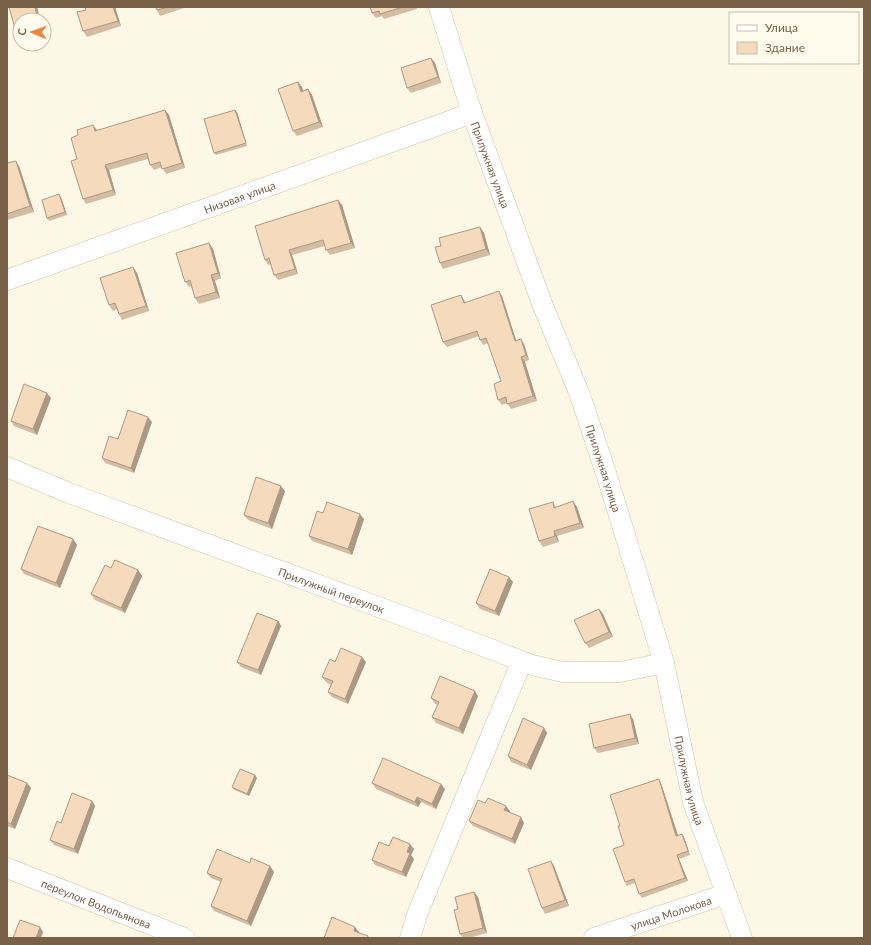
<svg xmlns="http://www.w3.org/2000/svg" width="871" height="945" viewBox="0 0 871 945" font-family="Lato,sans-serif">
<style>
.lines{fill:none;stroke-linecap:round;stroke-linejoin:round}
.street-casing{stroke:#d0c1ab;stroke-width:21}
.street{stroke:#fff;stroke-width:20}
.wall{fill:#d3bca2}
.shaded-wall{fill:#ac9984}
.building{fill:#f5dbbc;stroke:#ac9984}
.labels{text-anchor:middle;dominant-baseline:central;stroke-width:3;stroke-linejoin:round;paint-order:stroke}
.street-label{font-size:11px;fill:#796149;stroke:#fffbed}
</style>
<rect width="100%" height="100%" fill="#fdf8e6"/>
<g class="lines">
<g class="street-casing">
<g id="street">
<path id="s1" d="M439,7l33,106 71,193 37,89 27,81 57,187 29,139 49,136"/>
<path id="s2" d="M7,280l465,-167"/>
<path id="s3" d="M7,467l62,26 372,137 91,35 31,7h57l44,-9"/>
<path id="s4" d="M7,868l178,70"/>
<path d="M410,938l8,-26 104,-251"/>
<path id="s5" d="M594,938l132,-44"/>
</g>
</g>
<use href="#street" class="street"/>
</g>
<path class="wall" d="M9,7h28l3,13h-20v17l-4,-5z
M115,7l6,19 -34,11 -4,-6z
M156,7h27l1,1 -24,8 -3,-6z
M370,7h47v2l-33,10 -2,-3 -6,2 -4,-5z
M431,58l4,5 6,20 -30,10 -4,-5z
M298,82l4,5 1,4 5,-2 4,6 11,32 -26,9 -4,-5z
M165,110l4,5 16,53 -19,6 -4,-7 -8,3 -4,-5 -2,-6 -39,11 7,25 -30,9 -3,-5 -6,-40 1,-24 19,-5v1z
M237,112l10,34 -31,9 -2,-2z
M7,163l12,3 15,46 -27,8z
M61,197l6,18 -18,6 -2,-3z
M338,200l4,5 13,43 -25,7 -4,-5 -1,-4 -33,9 6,19 -20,6 -4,-5 -3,-11 -3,1 -3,-5z
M480,227l4,6 6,22 -47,14 -3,-6 1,-17z
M209,243l4,6 8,29 -6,3 5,17 -21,6 -4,-6 -4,-12 -2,1 -4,-5z
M133,267l4,6 12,38 -27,9 -3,-6 -2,-5 -4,2 -4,-6z
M502,296l14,45 8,3 5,16 -4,2 12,39 -26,8 -4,-6 -5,2 -4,-5 3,-19 -13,-38 -5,2 -3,-5 -1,-4 -32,11 -4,-5 21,-42 1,2z
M51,398l-14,37 -23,-9 -3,-5z
M152,422l-18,51 -29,-10 -3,-5 16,-19z
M285,491l-13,38 -24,-9 -4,-5z
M553,502l3,5h21l7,21 -27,8 2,6 -16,5 -4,-6z
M323,513l41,6 -12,36 -40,-14 -3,-5z
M73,539l4,6 -17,43 -36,-14 -3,-5z
M111,568l27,2 4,6 -17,37 -30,-13 -4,-6z
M513,582l-14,34 -19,-7 -4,-6z
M599,609l4,5 10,23 -24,11 -4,-5z
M278,621l3,5 -20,49 -20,-8 -4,-5z
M335,662h31l-18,42 -16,-7 -4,-5 3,-7 -5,-3 -4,-5z
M478,696l-15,38 -27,-11 -4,-6 6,-12 -3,-1 -4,-6z
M633,719l6,25 -41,9 -4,-5z
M544,728l3,5 -16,37 -20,-8 -3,-6z
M7,775l20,8 4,5 -16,41 -8,-3z
M257,778l-8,18 -15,-6 -2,-3z
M372,783l73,6 -9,20 -15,-7 -3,5 -42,-18z
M661,783l17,52 6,2 6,18 -11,4 9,22 -46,17 -3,-4 -4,-11 -8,3 -2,-4 -1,-37 -4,-19z
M92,801l3,5 -17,48 -24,-9 -4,-5 11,-17z
M485,803l25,8 -1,2 15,10 -9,21 -42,-18 -4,-5z
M389,846l25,3 -3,6 3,4 -8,18 -31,-12 -3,-5z
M250,863l20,3 4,6 -23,54 -37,-15 -3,-5 10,-24 -10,-4 -4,-5z
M554,866l15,40 -24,8 -3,-6z
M478,897l9,36 -18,5h-6l-3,-4 -2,-25z"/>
<path class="shaded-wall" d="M35,7h2l3,13h-2z
M113,7h2l6,19 -3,-5z
M431,58l4,5 6,20 -3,-6z
M298,82l4,5 3,10 -4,-5z
M308,89l4,6 11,32 -4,-5z
M165,110l4,5 16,53 -3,-5z
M235,110l2,2 10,34z
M93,125l4,5 2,6 -4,-5z
M16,161l3,5 15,46 -4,-6z
M105,165l4,5 7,25 -3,-5z
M59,194l2,3 6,18 -2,-3z
M338,200l4,5 13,43 -4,-5z
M480,227l4,6 6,22 -4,-6z
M209,243l4,6 8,29 -3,-5z
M289,250l3,5 6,19 -3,-5z
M133,267l4,6 12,38 -3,-5z
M211,275l4,6 5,17 -4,-6z
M499,291l3,5 16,50 -3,-5z
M461,295l3,5 3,8 -3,-5z
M521,339l3,5 5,16 -3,-5z
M521,357l4,5 12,39 -4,-5z
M47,393l4,5 -14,37 -4,-6z
M148,417l4,5 -18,51 -3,-5z
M281,486l4,5 -13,38 -4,-6z
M573,501l4,6 7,21 -4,-5z
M360,514l4,5 -12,36 -4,-6z
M554,531l3,5 2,6 -4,-6z
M73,539l4,6 -17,43 -4,-5z
M138,570l4,6 -17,37 -4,-5z
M509,577l4,5 -14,34 -4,-5z
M599,609l4,5 10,23 -4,-5z
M278,621l3,5 -20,49 -3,-5z
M362,657l4,5 -18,42 -3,-5z
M475,691l3,5 -15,38 -4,-6z
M630,714l3,5 6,25 -4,-6z
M544,728l3,5 -16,37 -4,-5z
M255,775l2,3 -8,18 -2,-2z
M659,779l2,4 18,56 -3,-3z
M27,783l4,5 -16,41 -4,-5z
M441,784l4,5 -9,20 -4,-5z
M417,797l4,5 -3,5 -3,-5z
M92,801l3,5 -17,48 -4,-5z
M506,806l4,5 -2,5 -4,-6z
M521,817l3,6 -9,21 -3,-5z
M682,834l2,3 6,18 -2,-4z
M410,844l4,5 -3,6 3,4 -8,18 -4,-5 5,-20z
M677,855l2,4 9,22 -3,-3z
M551,861l3,5 15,40 -4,-6z
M270,866l4,6 -23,54 -4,-5z
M474,892l4,5 9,36 -4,-5z
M40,927l3,5 -2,6h-5z
M355,927l4,5 -2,4 -3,-5z"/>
<path class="building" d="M9,7h26l3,13h-18v11l-4,1z
M85,7h28l5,14 -35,10 -6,-19 9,-2z
M156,7h12l-11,3z
M370,7h33l-23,7 -1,-3 -7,2z
M431,58l7,19 -31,11 -6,-20z
M298,82l3,10 7,-3 11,33 -26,9 -15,-42z
M165,110l17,53 -20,6 -2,-7 -10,3 -3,-12 -42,12 8,25 -30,9 -12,-38 6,-2 -6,-21 7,-3 -1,-5 16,-5 2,6z
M235,110l11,33 -32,10 -10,-34z
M16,161l14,45 -23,8v-51z
M59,194l6,18 -18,6 -5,-18z
M338,200l13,43 -25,7 -3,-10 -34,10 6,19 -21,6 -5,-17 -4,2 -10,-34z
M480,227l6,22 -46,14 -5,-16 6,-1 -2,-8z
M209,243l9,30 -7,2 5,17 -21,6 -5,-18 -5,2 -9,-29z
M133,267l13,39 -27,8 -4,-11 -6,2 -9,-27z
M499,291l16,50 6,-2 5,16 -5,2 12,39 -26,8 -1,-7 -8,3 -4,-16 7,-3 -15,-43 -6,2 -3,-9 -34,11 -12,-37 30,-10 3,8z
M24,384l23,9 -14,36 -22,-8z
M128,410l20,7 -17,51 -29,-10 7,-22 9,3z
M256,477l25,9 -13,37 -24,-8z
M573,501l7,22 -26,8 1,5 -16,5 -10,-32 24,-7 1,6z
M327,502l33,12 -12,35 -39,-13 8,-25 6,2z
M38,526l35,13 -17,44 -35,-14z
M115,560l23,10 -17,38 -30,-14 14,-29 6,3z
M490,569l19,8 -14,34 -19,-8z
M599,609l10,23 -24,11 -11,-23z
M257,613l21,8 -20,49 -21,-8z
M341,648l21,9 -17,42 -17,-7 5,-11 -11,-4 8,-18 5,3z
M440,676l35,15 -16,37 -27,-11 7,-15 -8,-4z
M630,714l5,24 -41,10 -5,-24z
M523,718l21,10 -17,37 -19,-9z
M383,758l58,26 -9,20 -15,-7 -2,5 -43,-19z
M240,769l15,6 -8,19 -15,-7z
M7,775l20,8 -16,41 -4,-2z
M659,779l17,57 6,-2 6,17 -11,4 8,23 -46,16 -5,-15 -9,3 -12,-33 11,-4 -6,-19h2l-10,-31z
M72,793l20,8 -18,48 -24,-9 7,-19 4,2z
M488,798l18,8 -2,4 17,7 -9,22 -43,-18 9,-21 7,3z
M393,837l17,7 -3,8 3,1 -8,19 -30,-12 7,-18 10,4z
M217,849l33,14 1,-5 19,8 -23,55 -36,-15 11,-27 -15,-6z
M551,861l14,39 -23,8 -14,-39z
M474,892l9,36 -23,6 -6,-24 4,-1 -3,-12z
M332,917l23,10 -1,4 14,5v2h-44z
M20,920l20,7 -4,11h-23z"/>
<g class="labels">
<g class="street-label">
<text stroke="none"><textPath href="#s1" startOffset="166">Прилужная улица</textPath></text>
<text stroke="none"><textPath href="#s2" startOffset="247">Низовая улица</textPath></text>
<text stroke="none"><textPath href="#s1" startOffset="490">Прилужная улица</textPath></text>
<text stroke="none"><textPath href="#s3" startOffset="347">Прилужный переулок</textPath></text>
<text stroke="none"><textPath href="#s1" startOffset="814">Прилужная улица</textPath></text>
<text stroke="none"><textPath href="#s4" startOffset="96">переулок Водопьянова</textPath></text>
<text stroke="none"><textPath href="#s5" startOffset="81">улица Молокова</textPath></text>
</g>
</g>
<rect width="871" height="945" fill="none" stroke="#796149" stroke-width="16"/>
<rect x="729" y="12" width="130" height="52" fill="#fffbed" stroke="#c9bdab"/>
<rect x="737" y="25" width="20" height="6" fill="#ffffff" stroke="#c9bdab"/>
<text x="765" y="32" font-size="12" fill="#796149">Улица</text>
<rect x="737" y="42" width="20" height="12" fill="#f5dbbc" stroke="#c9bdab"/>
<text x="765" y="52" font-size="12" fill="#796149">Здание</text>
<g transform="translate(32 32) rotate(272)"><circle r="19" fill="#fffbed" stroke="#c9bdab"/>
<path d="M0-3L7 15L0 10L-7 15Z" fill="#ee8444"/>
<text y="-6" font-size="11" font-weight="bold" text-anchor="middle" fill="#796149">С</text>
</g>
</svg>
